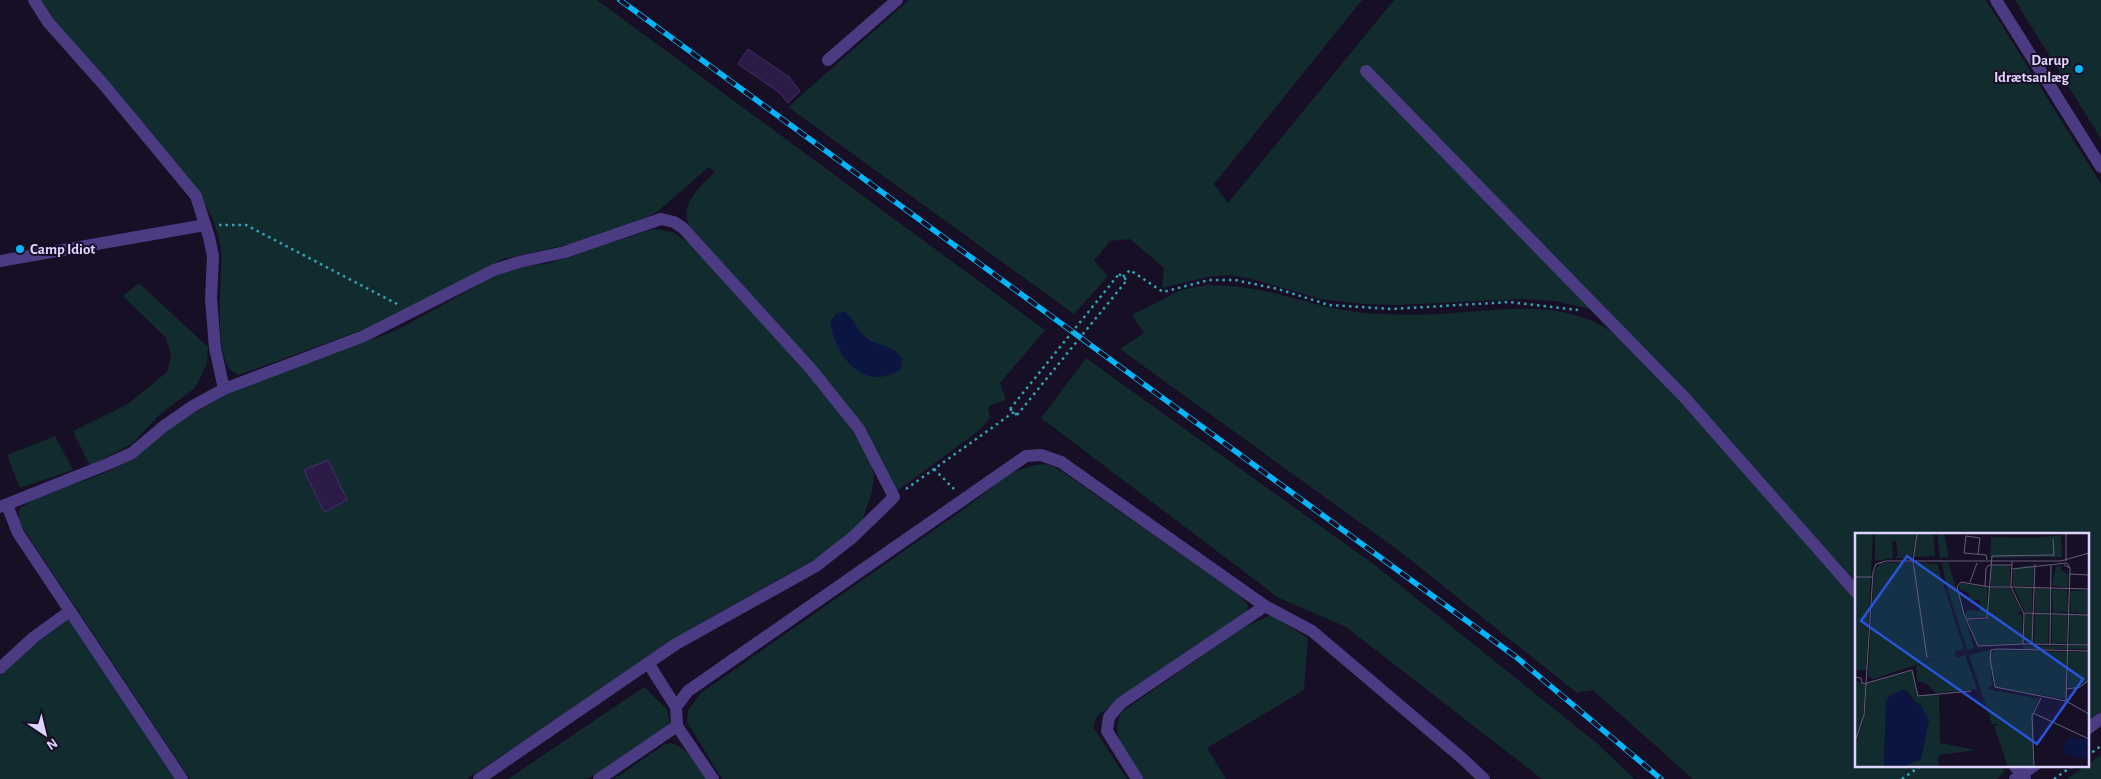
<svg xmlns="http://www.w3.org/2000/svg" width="2101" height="779" viewBox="0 0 2101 779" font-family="'Alegreya Sans',sans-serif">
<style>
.green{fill:#122b2f}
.water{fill:#0b1542}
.building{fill:#2b1b46;stroke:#472e71}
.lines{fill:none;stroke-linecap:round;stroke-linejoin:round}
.path{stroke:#30a6b5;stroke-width:2.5;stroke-dasharray:2.5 4;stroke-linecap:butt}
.minor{stroke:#4a3b83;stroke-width:12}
.rail-casing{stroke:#03b6fa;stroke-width:5.5}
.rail{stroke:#170f25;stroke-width:4;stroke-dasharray:11;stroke-linecap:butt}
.path-bridge{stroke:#30a6b5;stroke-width:2.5;stroke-dasharray:2.5 4;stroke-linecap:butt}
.poi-dot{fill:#03b6fa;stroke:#170f25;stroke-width:2}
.labels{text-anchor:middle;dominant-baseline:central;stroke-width:4;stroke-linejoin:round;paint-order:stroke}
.poi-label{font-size:15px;font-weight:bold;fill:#e0d3fe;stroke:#170f25;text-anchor:end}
.inset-road{fill:none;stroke:#675d7c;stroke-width:1}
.view{fill:#2755da;fill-opacity:0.15;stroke:#2755da;stroke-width:2.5}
.inset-edge{fill:none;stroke:#e0d3fe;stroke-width:2.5}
</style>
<rect width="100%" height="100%" fill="#170f25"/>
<path class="green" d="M40,0h557l448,330 -45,53 6,17 -15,5 -3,3 2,9 -9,12 -84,62 -32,-62 -168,-192c-3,-5 -7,-9 -9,-14 -8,-20 15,-39 27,-51l-6,-5 -52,45 -17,9 -47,18 -90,20 -124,65 -140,51c-29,-5 -16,-101 -18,-124 -2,-19 -9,-34 -18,-51l-148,-178z
M909,0h453l-148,184 14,19 166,-203h592l115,184v528l-14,9v-187h-231v49l-266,-274 -35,-8 -31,-2 -127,6 -33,-1 -44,-5 -68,-20 -24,-4 -21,2 -45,11 2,-20 -34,-29 -20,2 -16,20 14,15 -34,38 -286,-207z
M2015,0h86v139z
M653,229l20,3 17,12 127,140 37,49 17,29 3,14 -2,16 -10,29 -22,21 -30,20 -120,67 -223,150h-277l-171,-257v-13l15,-10 73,-27 25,-13 39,-33 60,-34 166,-62 92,-51 25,-11 36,-5z
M139,283l69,64 -1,16 -12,25 -37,28 -25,27 -43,23 -17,-35 55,-27 39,-32 4,-17 -5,-17 -43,-42z
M1207,285c11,0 23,1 34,2 39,5 76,20 115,25 23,3 60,3 83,2 58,-3 122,-17 173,18l94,97 150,169v167h144l5,6 -8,8h-304l-100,-89 -16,3 -175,-140 -282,-204 24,-16 -12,-18 49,-25z
M1086,358l290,208 222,178 36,35h-92l-196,-152 -67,-29 -238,-180z
M55,436l18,34 -53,18 -13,-33z
M1043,464l10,2 10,6 175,122 10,11 -1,7 -150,104 -4,11 34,52h-405l-35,-57 1,-11 13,-18 263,-184 47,-36 20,-7z
M1271,615l37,23 -4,52 -97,58 19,31h-83c-12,-20 -37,-45 -20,-68l120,-83z
M68,620l3,1 106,158h-177v-103l16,-18z
M644,687l23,22 3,14c-6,9 -73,54 -84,56 -21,0 -55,0 -78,0z
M671,743c17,5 26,22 35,36h-92l51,-35z
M2101,755v24h-34z"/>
<path class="water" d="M845,312c10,7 12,20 23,27 13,8 25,6 34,19l-1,11c-37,25 -66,-13 -71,-47l7,-9z"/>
<path class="building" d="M748,49l41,28 11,14 -12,12 -8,-10 -42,-29z
M328,460l19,40 -23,12 -20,-42z"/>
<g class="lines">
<path class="path" d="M219,225h27l151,79
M1119,274l8,6
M1123,277l7,-7 33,22 46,-12h26l43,9 51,16 63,4 117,-7 69,8
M1010,409l7,6
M934,469l20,20
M906,489l108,-77
M2087,756l14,-10
M1902,779l20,-14
M2054,779l20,-14"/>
<path class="minor" d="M34,0l14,22 56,63 92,111 13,41 4,19 -2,43 4,49 9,41
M1996,0l105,167
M828,60l69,-60
M1366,71l319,327 171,194
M0,261l205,-36
M7,505l11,28 164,246
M0,507l110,-44 22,-10 32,-27 29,-20 31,-17 140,-53 130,-66 25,-8 46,-10 96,-33 13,3 9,6 128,141 48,60 35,68 -41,40 -37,29 -140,78 -197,135
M648,663l28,44
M0,668l34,-31 36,-26
M2087,729l14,-10
M2014,765l11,14
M599,779l78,-53
M713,779l-36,-53 -1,-19 12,-16 338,-235 15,-1 20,7 204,144 47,25 151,128 21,20
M1137,779l-30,-48 2,-14 12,-14 144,-97
M2015,779l20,-14"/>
<g class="rail-casing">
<path id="rail" d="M620,0l896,657 145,122"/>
</g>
<use href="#rail" class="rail"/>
<path class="path-bridge" d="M1010,409l109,-135
M1017,415l110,-135"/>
</g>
<g class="poi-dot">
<circle cx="2079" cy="69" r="5"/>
<circle cx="20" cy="249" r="5"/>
</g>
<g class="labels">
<g class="poi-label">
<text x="2069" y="60">Darup<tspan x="2069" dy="17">Idrætsanlæg</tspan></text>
<text x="30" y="249" text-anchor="start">Camp Idiot</text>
</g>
</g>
<g transform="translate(1855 533)">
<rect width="234" height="234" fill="#170f25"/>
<path d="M0,0h18l-7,137h-11zM20,0h41l-4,25h-17l3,-3 -2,-14h-4l1,17 -18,3zM62,0h16l2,23 -21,1zM82,0h7l5,24 -9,1zM206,2l1,22 -72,1 1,-21 42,1zM57,29l3,6v-6l22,2 27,85 -9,2 1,7 9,-3 12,34 -41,4 -10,-10 -9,-2 -1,-15 30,-11 -73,24 -5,-3 6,-104 6,-9zM93,29l26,86 -7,2 -20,-62 -5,-25zM171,32l8,1 -1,20h-20v-16zM136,33h19v20l-19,1zM201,33h5v4l8,5 -2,13 -15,-3zM106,50l26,5v28l-20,2 -2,-4 3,-4 12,1v-11h-11v-7l-10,-4zM135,55h20l11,23 -4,4 5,-1v29l-44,2 -10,-25h18zM159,55h18v24h-7zM180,55l15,1 -1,24 -14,-1zM212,56l1,23 -15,1 -1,-23zM234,57v24l-12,-1v-7l-1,7h-5l-1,-22zM169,81h9l-1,28 -8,-2zM180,81h14l-1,30 -14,-1zM197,82h15v28l-15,1zM214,82h20v29h-19zM168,113h66v3h-66zM136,117v4l4,-4 72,2 -1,47 -70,-12 -5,-20 1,18 -5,4 52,10 -6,11 1,57h-26l-14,-41 5,-2h-7l-23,-69zM213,119h21v27l-6,6 -15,3zM55,138l4,2 3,22h22l1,48 36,7 -37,5 -1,12h-35l18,-8 5,-27 -10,-29 -9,-12 -15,3 -6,8 -2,65h-29v-22l8,-22 4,-40zM0,147l11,5 -4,36 -7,19z" fill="#122b2f"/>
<path d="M49,156l8,12 9,4 8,16 -8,38 -18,8h-19l2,-65 3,-6zM213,205l21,1v21l-27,-7z" fill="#0b1542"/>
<path class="inset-road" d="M62,0l-4,28 14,97M133,0h67M211,0v28M198,6l1,17M123,21l2,-16 -14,-2 -2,17 22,2 1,5M157,28l-1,26 13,27 -1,30 -45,2 -14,-32 -7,-27 4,-5 28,5h23l77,2M157,36l55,-6 3,5 -6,-3M215,41l19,1M0,44h17M115,49l7,-19M130,53l1,-18 3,-3h23M168,80l66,2M112,86l20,-1 5,-62 62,-1M168,111l66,1M177,111l3,-80M195,111l1,-79M234,118l-92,-2 -6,1 -1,8 5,29 71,14 23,13M0,144l6,1 1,5 5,1M12,150l45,-13 6,26 53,-5M212,156l13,-2 9,-7M211,168l4,-133M178,180l56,26M0,209l9,-27 9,-143 3,-8 10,-3h175l28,-8M179,234l-2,-51 9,-18"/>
<path class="view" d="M52,23l176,123 -46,65 -176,-123z"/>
<rect width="234" height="234" class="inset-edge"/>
</g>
<g transform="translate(45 734) rotate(145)" stroke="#170f25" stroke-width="4" paint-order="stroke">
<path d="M0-4L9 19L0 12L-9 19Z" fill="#e0d3fe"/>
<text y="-8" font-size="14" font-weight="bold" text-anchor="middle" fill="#e0d3fe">N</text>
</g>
</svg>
